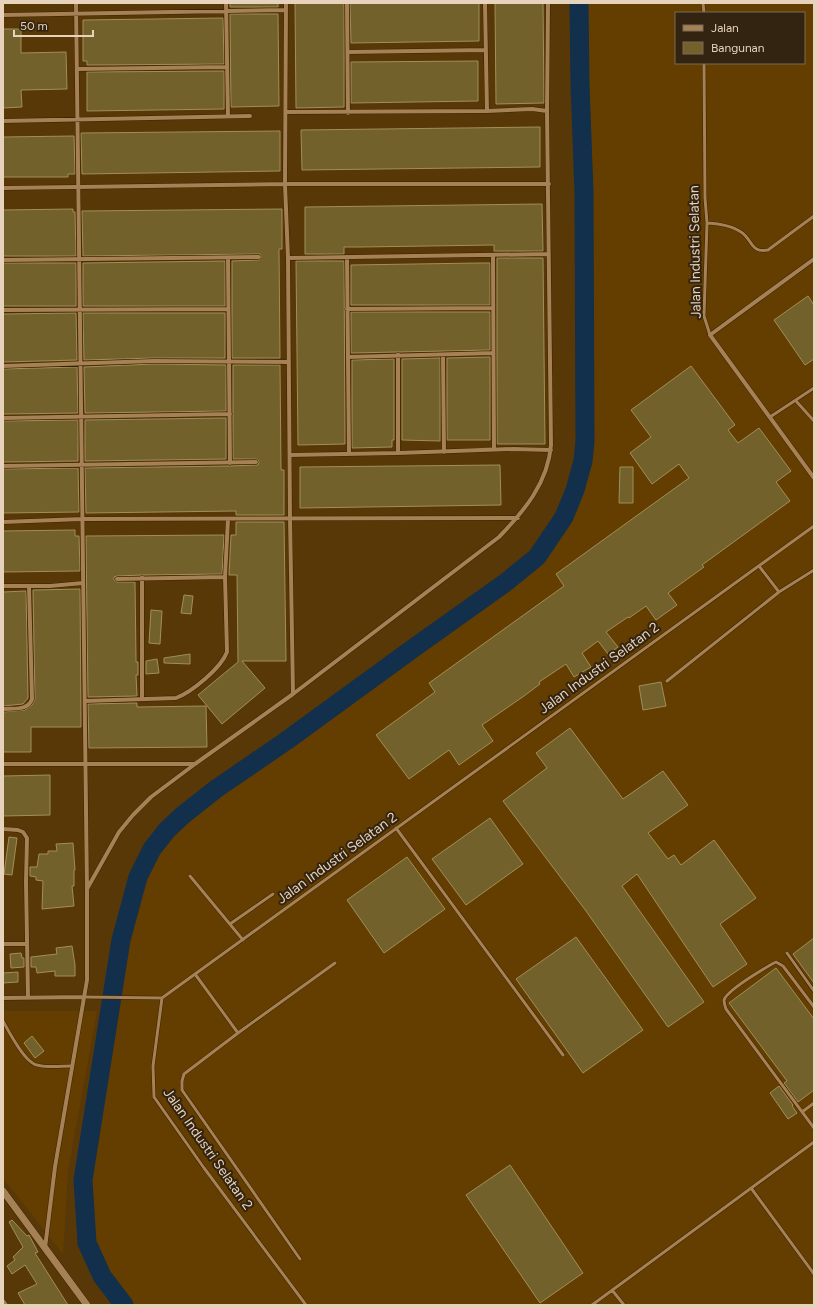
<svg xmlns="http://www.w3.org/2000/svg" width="817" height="1308" viewBox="0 0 817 1308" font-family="Figtree,sans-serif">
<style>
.built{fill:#643e01;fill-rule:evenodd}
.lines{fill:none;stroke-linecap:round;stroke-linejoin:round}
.river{stroke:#122f4b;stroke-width:19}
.building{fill:#73612b;stroke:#a18e58}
.service-casing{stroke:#392100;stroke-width:4}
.minor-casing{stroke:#392100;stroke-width:5}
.tertiary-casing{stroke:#392100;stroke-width:8}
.service{stroke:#a68155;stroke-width:3}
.minor{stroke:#a68155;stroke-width:4}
.tertiary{stroke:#a68155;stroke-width:7}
.labels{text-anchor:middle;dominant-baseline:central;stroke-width:4;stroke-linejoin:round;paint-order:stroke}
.street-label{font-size:14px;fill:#e7d3bc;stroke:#332411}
</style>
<rect width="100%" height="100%" fill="#593807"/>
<path class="built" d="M580,3h234v1302h-689l-23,-29 -15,-33 -4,-63 55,-303 14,-28 31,-34 354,-258 27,-40 15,-40 5,-24zM676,13h128v50h-128z
M3,1011h94l-29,160 -5,83 -60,-76z"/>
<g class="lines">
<path class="river" d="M124,1305l-22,-29 -15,-33 -4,-63 38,-240 17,-63 14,-28 15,-19 16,-15 33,-26 70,-48 129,-94 90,-64 32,-26 27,-40 11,-27 8,-29 2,-20 -1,-249 -4,-107 -1,-82"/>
</g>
<path class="building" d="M230,3h48v4h-48z
M295,3h49v104l-48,1z
M350,3h129v38l-128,2z
M495,3h48l1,100 -48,1z
M230,14h48l1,92 -48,1z
M223,18l1,46 -137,1v-4h-4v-41z
M3,29h18v24l45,-1 1,37 -46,1 1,17 -19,1z
M478,61v40l-127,2v-41z
M224,71v38l-137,2v-39z
M540,127v40l-238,3 -1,-40z
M280,131v40l-198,3 -1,-41z
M74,136l1,38h-7v3h-65v-40z
M542,204l1,47h-49v-6l-133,2h-17v7h-39v-47z
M73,209v3h2l1,44h-73v-46z
M282,209v40h-3l1,109h-48v-97l27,-1 3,-3 -2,-3 -177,2 -1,-45z
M497,258h46l2,186h-48z
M225,261v45h-142v-43z
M296,261h48l1,183 -47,1z
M3,263h73v43h-73z
M479,263h11v42h-139v-40z
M808,296l6,9v54l-9,6 -31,-45z
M351,312h139v38l-139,3z
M76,313l1,47 -74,2v-48z
M83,313h142v45h-71l-70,2z
M490,357v83h-43v-82z
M440,358v83l-38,-1v-81z
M394,359v81h-2v7l-40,1v-88z
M154,364l72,1v46l-141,2 -1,-46z
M233,365h47l1,105h3v45h-48v-4l-150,2 -1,-45 145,-2 28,-1 1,-4 -3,-2h-23z
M691,366l44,59 -7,5 10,13 21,-15 32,43 -15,11 14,19 -88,64 2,2 -36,26 9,12 -21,15 -10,-14 -17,12 -1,-1 -22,15 12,15 -10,7 -10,-13 -16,12 9,14 -17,10 -8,-13 -27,18 1,2 -16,12 -42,29 11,16 -34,24 -10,-15 -40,29 -33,-44 59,-43 -6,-9 135,-97 -8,-12 133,-96 -10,-14 -27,20 -22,-31 21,-16 -20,-27z
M77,367l1,46 -75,1v-45z
M226,418v41l-141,2v-41z
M78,420v41l-75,1v-41z
M500,465l1,40 -201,3v-41z
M620,467h13v36h-14z
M78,468l1,44 -76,1v-44z
M236,522h48l2,139h-44l23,27 -43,36 -24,-29 40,-33 -1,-87h-8l2,-40h5z
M75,530v6h4l1,35 -77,1v-41z
M224,535l-2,39 -80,1 -25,1 -3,1v3l3,2h18l1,77v3h2v13h-2l1,21 -49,1 -2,-161z
M80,589l1,138h-50v25h-28v-40l22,-2 7,-5 3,-6 -2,-109z
M26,591l2,107 -5,6 -20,2v-114z
M184,595l9,1 -2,18 -10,-1z
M151,610l11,1 -2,33 -11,-1z
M190,654v10l-26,-1v-5z
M157,659l2,14 -13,1v-13z
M661,682l5,24 -23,4 -4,-24z
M137,703v4l69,-1 1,41 -118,1 -1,-44z
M570,728l53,71 40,-28 25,34 -40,28 20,26 6,-4 7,10 33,-25 42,58 -36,26 27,40 -34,23 -76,-113 -15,12 82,116 -36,25 -82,-116 -83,-110 44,-33 -11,-15z
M50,775v40l-47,1v-40z
M490,818l33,46 -57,41 -34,-46z
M9,837l8,1 -5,37 -8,-1z
M73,843l2,27h-1v16h-2l2,20 -32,3 1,-28 -7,-1v-3l-6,-1v-9h7l2,-13h9v-3h9l-1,-7z
M407,857l38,52 -61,44 -37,-53z
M576,937l67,93 -60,43 -67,-94z
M814,938v45l-21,-29z
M72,946l3,19v11h-20v-5l-18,2 -1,-6h-5v-10l26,-3 -1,-6z
M21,953l1,5h2v9l-13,1 -1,-14z
M776,968l38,51v71l-16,12 -14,-19 3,-2 -58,-78z
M18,972v10l-15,1v-10z
M32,1036l12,15 -9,7 -11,-15z
M779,1086l14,19 -1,1 5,7 -9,6 -18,-26z
M510,1165l73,108 -43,30 -74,-108z
M12,1220l15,16 2,-1 9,17 -3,1 33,52h-43l-7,-12 19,-9 -12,-19 -13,9 -5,-8 8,-6 -2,-3 10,-10 -14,-25z"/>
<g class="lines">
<g class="service-casing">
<path id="service" d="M703,3l1,10
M704,63l1,135 2,25 -3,93 6,19
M707,223c11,1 24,2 34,9 12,8 9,21 27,18l46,-34
M796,401l18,20
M770,417l44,-29
M759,566l20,26
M667,681l112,-89 35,-22
M396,828l167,227
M190,876l53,64
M230,924l43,-30
M787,953l27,38
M195,974l43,59 -54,41 -2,7v9l118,169
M84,997l78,1
M814,1007l-31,-41 -7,-4 -4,2c-10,6 -45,26 -48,36 0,3 1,6 2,9l88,119
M3,1021c6,11 22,42 34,44 11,3 24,1 35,1
M238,1033l97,-70
M802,1112l12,-9
M751,1188l63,86
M612,1290l12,15
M306,1305l-102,-137 -50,-71 -1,-31 9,-68 652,-472
M592,1305l222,-163"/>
</g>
<g class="minor-casing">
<path id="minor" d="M76,3l11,886
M226,3l2,113
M286,3l-1,181 3,74 2,260 3,176
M347,3l1,110
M485,3l2,108
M3,15l283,-5
M348,52l138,-2
M77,69l150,-2
M286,112l201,-1 45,-2 15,2
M3,121l247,-5
M3,188l282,-4h264
M493,255l1,194
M347,257l2,197
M228,258l2,205
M288,258l261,-4
M814,259l-104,76 104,143
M3,260l256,-3
M347,309l146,-1
M3,310l225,-1
M398,355v98
M443,355l1,97
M348,357l145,-4
M3,366l151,-5 135,1
M3,418l227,-4
M290,455l108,-2 115,-4 38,1
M3,466l253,-4
M3,522l79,-3 436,-1
M117,579l108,-2
M3,586h47l33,-3
M142,699v-121
M85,701l91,-3c16,-6 45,-30 51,-46l-2,-75 3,-58
M3,709c11,-1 25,2 29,-10l-3,-113
M3,764h192
M3,829l15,1 5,2 4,6 -1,44 2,115
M3,944h24
M3,998l81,-1
M45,1248l10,-81 32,-187v-91l32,-57 14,-17 18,-18 44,-33 98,-70 206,-157c25,-26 49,-54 52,-92l-4,-334 1,-108
M3,1301l3,4"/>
</g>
<g class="tertiary-casing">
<path id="tertiary" d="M3,1191l84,114"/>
</g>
<use href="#service" class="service"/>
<use href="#minor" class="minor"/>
<use href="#tertiary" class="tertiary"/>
</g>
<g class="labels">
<g class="street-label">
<text transform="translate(695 252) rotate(-91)">Jalan Industri Selatan</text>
<text transform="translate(599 668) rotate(-36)">Jalan Industri Selatan 2</text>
<text transform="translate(337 858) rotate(-36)">Jalan Industri Selatan 2</text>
<text transform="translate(208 1149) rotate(55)">Jalan Industri Selatan 2</text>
</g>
</g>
<rect width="817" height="1308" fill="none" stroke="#e7d3bc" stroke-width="8"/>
<rect x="675" y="12" width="130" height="52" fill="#332411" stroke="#7b6a55"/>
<rect x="683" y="25" width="20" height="6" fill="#a68155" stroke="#7b6a55"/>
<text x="711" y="32" font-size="12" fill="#e7d3bc">Jalan</text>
<rect x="683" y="42" width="20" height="12" fill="#73612b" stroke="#7b6a55"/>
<text x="711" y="52" font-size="12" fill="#e7d3bc">Bangunan</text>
<path d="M14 30v6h79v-6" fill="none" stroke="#e7d3bc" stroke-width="2"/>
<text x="20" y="30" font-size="12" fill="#e7d3bc" stroke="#332411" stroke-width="3" paint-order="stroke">50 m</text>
</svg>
